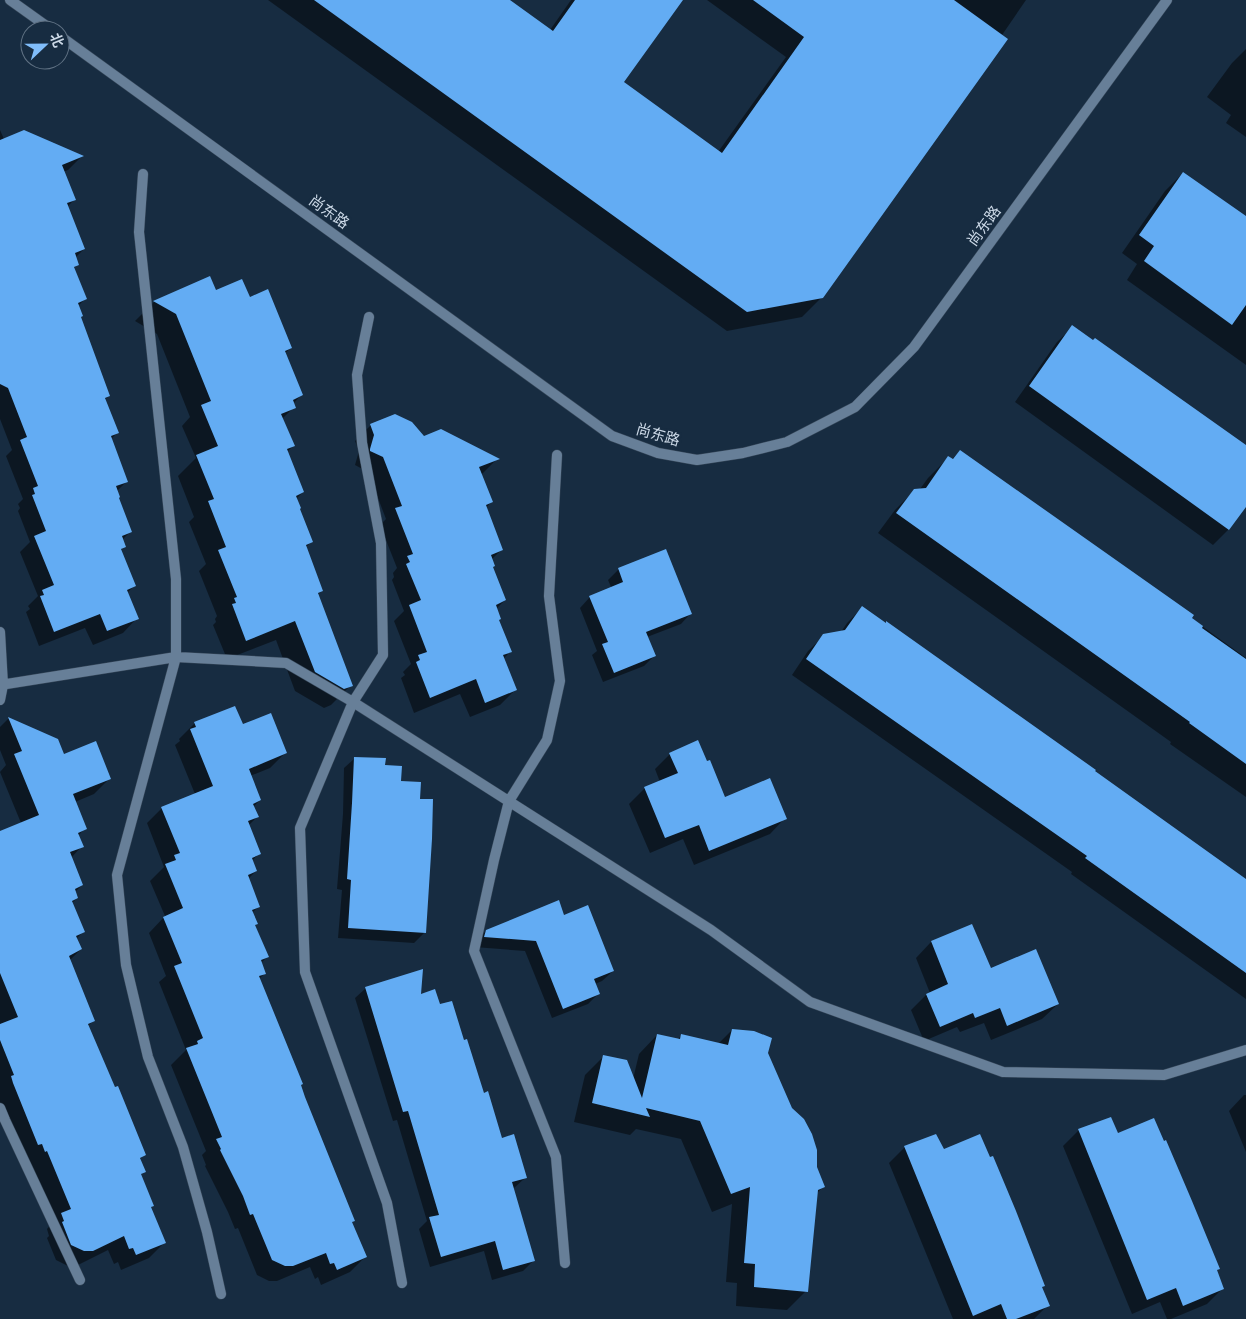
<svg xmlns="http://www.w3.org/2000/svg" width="1246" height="1319" viewBox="0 0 1246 1319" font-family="'Roboto Condensed','Noto Sans SC',sans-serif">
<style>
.shadow{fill:#0007}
.building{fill:#63acf3}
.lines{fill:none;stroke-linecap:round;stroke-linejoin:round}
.service-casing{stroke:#364759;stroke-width:11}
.minor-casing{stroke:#364759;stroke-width:11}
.service{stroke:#677f98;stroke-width:10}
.minor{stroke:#677f98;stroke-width:10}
.labels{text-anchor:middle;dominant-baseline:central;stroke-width:5;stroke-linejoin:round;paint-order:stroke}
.street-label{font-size:15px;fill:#cbd8e6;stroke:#172c41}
</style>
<rect width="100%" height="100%" fill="#172c41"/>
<path class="shadow" d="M268,0h240l42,30 21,-30h111l-60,82 96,70 68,-95 -79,-57h319l-204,297 -20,20 -75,14z
M1246,49v88l-20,-14 5,-8 -24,-18 25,-34z
M0,130l4,9 78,17 -14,14 -5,2 11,28 -7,7 17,42 -9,9 3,6 -5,5 12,30 -7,7 4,10 -2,2 29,78 -5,4 13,33 -6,6 16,42 -10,10 1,7 12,34 -8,8 2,6 -4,5 14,35 -7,7 10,25 -14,15 -30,12 -8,-17 -46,18 -13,-34 4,-3 -2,-3 10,-10 -18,-44 10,-10 -12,-31 2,-3 -2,-4 5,-5 -17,-43 6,-6 -12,-31z
M1183,173l63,45v147l-119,-85 10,-16 -15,-11 43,-62z
M209,278l7,14 33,6 42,50 -7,6 17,41 -8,9 1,3 -12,12 11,27 -6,6 16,40 -7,7 15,43 -6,6 17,43 -5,4 34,90 -20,20 -7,3 -29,-17 -19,-51 -49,19 -14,-34 3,-3 -1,-3 2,-3 -18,-45 7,-7 -17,-42 5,-5 -16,-41 18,-18 -14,-32 8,-9 -33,-83 -22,-13 19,-19z
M1073,327l173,119v59l-17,24 -16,16 -198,-143 42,-60z
M371,425l53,13 73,21 -16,16 11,26 -6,7 15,42 -10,10 1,7 13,33 -9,9 2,12 12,31 -7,7 12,31 -15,15 -30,12 -10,-23 -46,19 -13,-35 4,-3 -2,-3 8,-8 -17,-43 10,-10 -12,-31 2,-3 -1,-4 4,-5 -17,-43 6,-6 -18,-47 -13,-7 4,-14 -4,-10z
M960,451l286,207v139l-76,-53 1,-2 -293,-209 17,-23 20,-20 5,-1 8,-11 20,-20 3,2z
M666,551l25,62 -10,11 -34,13 7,19 -10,10 -41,16 -11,-27 5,-4 -17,-43 10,-11 22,-8 -4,-9 10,-10z
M862,608l384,272v119l-175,-125 1,-2 -280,-197 16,-24 16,-15 17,-4 6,-9z
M8,719l49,21 6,16 47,22 -16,16 -19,8 10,26 -7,8 4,10 -11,12 11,27 -7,7 2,6 -5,5 11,29 -7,7 5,10 -12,12 24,60 -5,5 56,129 -5,5 5,11 -4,4 13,30 -3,3 15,34 -16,16 -28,12 -3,-8 -4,2 -6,-14 -32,16h-8l-12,-6 -9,-22 2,-2 -2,-7 7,-8 -31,-61 -23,-57v-271l21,-9 -21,-51 6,-7 -6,-15v-23z
M195,723l47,3 43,27 -15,15 -20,8 10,24 -7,7 4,10 -9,9 11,27 -7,8 4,10 -8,8 11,27 -7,7 2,13 13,31 -6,6 4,10 -6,6 92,244 14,34 -15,15 -29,13 -3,-8 -3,2 -5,-12 -33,14h-8l-12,-6 -19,-47 -3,1 -7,-17 -23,-46 1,-1 -4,-10 4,-4 -35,-86 15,-15 -27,-68 7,-6 -17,-43 16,-17 -15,-35 14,-14 -17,-44 15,-15 33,-14 -20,-49 5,-4 -1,-2z
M670,754l55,44 60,20 -15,16 -76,31 -11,-26 -33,14 -21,-49 16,-16 15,-6 -5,-13z
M355,758l45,24 24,151 -10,10 -76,-5 4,-48 -5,-1 6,-75 1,-46z
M564,916l49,55 -11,10 -7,3 4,9 -11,11 -36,14 -27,-67 -51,-4 2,-6 10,-10z
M931,942l59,28 68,34 -16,15 -51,21 -7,-17 -24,9 -3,-5 -33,14 -13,-31 15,-15 4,-2 -14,-35z
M366,988l54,7 19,11 24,35 38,98 24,39 -12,11 21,71 -11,11 -31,9 -8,-29 -54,16 -11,-38 8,-8 -30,-101 -4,1 -38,-123z
M732,1030l35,23 56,134 -6,6 -11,98 -19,19 -51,-4 1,-23 -11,-1 6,-78 -20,8 -31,-73 -45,-10 -6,6 -56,-13 11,-47 19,-19 29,23 6,-25 18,-19 20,5 5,-5 36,9z
M1244,1095h2v57l-17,-41z
M1110,1119l7,15 101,135 -2,2 7,17 -16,16 -36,15h-4l-7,-17 -28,12 -69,-168 16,-16z
M905,1147l38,4 98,137 7,17 -14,14h-81l-64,-156z"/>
<path class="building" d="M314,0h196l43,31 22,-31h108l-59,82 98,71 82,-116 -51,-37h201l54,39 -185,259 -76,14z
M24,130l60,26 -22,9 14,35 -9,3 18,46 -10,4 4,12 -5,2 13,32 -9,4 5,13 -2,1 29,79 -5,2 14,35 -8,3 17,46 -12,4 4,11 -1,1 13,34 -10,4 4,11 -5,2 15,37 -9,4 12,29 -32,12 -7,-17 -46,18 -14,-36 4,-1 -2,-5 12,-5 -20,-49 12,-5 -14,-36 3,-1 -2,-6 5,-2 -18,-46 7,-3 -19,-49 -8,-4v-244z
M1183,172l63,44v89l-14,20 -88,-64 10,-15 -15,-11z
M210,276l6,14 26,-11 8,18 18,-8 24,59 -7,3 18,44 -10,5 3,8 -15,6 14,32 -8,3 17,43 -8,4 5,12 -1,1 13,33 -7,3 17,46 -5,2 35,93 -9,3 -29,-17 -20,-51 -49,20 -14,-37 4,-1 -2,-5 3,-1 -19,-47 8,-3 -18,-46 6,-2 -18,-44 22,-9 -17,-41 10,-4 -35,-87 -23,-13z
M1072,325l21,15 2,-2 151,107v62l-17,23 -200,-144z
M395,414l17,8 12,14 17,-7 59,30 -21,8 14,35 -7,3 17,45 -12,5 4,11 -2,1 13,33 -10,5 5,14 -2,1 13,32 -9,3 14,35 -32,13 -9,-24 -46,19 -14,-36 4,-2 -2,-5 9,-3 -18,-47 12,-5 -15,-36 4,-2 -3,-6 6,-2 -18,-46 7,-2 -19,-49 -13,-6v-2l4,-14 -4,-11z
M960,450l234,165 -2,3 11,8 -1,2 44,31v105l-57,-41 1,-1 -294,-209 18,-24 12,-1 22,-32 5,3z
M666,549l26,65 -46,18 10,24 -42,17 -12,-29 6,-2 -19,-46 34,-14 -5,-14z
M862,606l24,17v-2l210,149 -1,1 151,108v94l-161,-115 2,-2 -281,-197 17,-25 22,-4z
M235,706l8,18 28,-11 16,40 -38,16 12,31 -8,4 6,13 -11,4 13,33 -9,4 5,13 -9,4 12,32 -8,3 6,14 -3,1 14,32 -8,3 5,14 -7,2 44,108 -2,1 4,12 50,124 -3,1 15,35 -30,13 -3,-7 -4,1 -4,-11 -33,13h-8l-13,-6 -19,-46 -3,1 -7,-19 -23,-46 1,-1 -5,-10 6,-2 -36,-89 12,-4 -1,-3 6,-3 -29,-72 8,-3 -19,-46 20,-9 -18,-44 11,-4 -2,-5 6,-2 -19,-46 52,-21 -23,-57 6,-2 -2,-5z
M8,717l50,22 6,15 32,-13 15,38 -38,15 14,35 -9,4 6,14 -14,5 13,33 -8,4 3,9 -6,3 13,31 -9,4 6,13 -13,7 26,65 -7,3 27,63 3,-1 28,69 -6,3 6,14 -5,2 13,32 -3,1 15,36 -30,12 -3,-7 -4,1 -5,-13 -31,15h-9l-13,-6 -9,-23 2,-1 -3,-8 10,-4 -24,-58 -2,1 -3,-8 -4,1 -25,-62 -2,-7 3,-1 -14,-35v-16l18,-7 -18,-44v-142l39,-16 -25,-61 8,-3z
M698,740l9,21 3,-1 15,37 45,-19 17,41 -78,32 -10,-26 -34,13 -21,-51 34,-14 -9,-20z
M354,757l32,1 -1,7 17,1 -1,15 20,1 -1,17h13l-1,40 -6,94 -78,-5 3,-48 -4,-1 5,-76z
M559,900l5,15 24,-10 26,66 -20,8 6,15 -37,15 -27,-68 -52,-4 2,-7z
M972,924l19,44 45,-19 23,55 -52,22 -7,-18 -25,10 -2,-5 -33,14 -14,-33 22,-10 -17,-43z
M423,969l-2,25 14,-5 5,15 12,-3 12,39 3,-1 17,54 4,-2 14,47 12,-4 13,44 -15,4 23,79 -32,9 -8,-29 -54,16 -12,-40 10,-2 -31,-104 -5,1 -38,-125z
M732,1029l22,2 18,7 -4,15 24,55 12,11 8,15 5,16v17l8,20 -7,3 -10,102 -54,-5 1,-23 -11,-1 6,-76 -19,7 -31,-73 -54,-13 4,9 -58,-14 11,-48 24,5 15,38 15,-64 23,5 1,-5 47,11z
M1111,1117l7,16 36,-15 10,23 2,-1 26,61 28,68 -3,1 7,19 -41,17 -7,-18 -29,12 -69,-171z
M936,1134l8,15 36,-15 10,23 3,-1 23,55 29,75 -3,1 8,19 -34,13h-9l-6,-15 -28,12 -69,-170z"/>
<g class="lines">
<g class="service-casing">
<path id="service" d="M143,174l-4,58 37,347v78l-59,218 9,90 22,92 35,90 24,85 14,62
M369,317l-12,58 5,68 19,100 2,112 -30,47 -53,126 5,144 82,231 15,80
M557,455l-8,141 11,85 -13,59 -38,61 -15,59 -20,91 82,206 9,106
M0,632l3,53 -3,15
M0,685l176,-28 110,6 67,39 358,228 99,72 193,70 161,3 82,-25
M0,1108l5,12 75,160"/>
</g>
<g class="minor-casing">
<path id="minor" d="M10,0l42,30
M60,36l552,400 46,17 39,7 46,-7 44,-11 68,-35 59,-60 253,-347"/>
</g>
<use href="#service" class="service"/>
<use href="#minor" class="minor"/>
</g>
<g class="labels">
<g class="street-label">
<text transform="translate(329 212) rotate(36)">尚东路</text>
<text transform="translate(984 226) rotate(-54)">尚东路</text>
<text transform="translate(658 435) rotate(16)">尚东路</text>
</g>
</g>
<g transform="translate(45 45) rotate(68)"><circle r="24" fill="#172c41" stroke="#5f7183"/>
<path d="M0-4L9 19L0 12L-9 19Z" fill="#80bdfa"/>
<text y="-8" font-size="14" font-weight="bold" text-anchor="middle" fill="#cbd8e6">北</text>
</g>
</svg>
